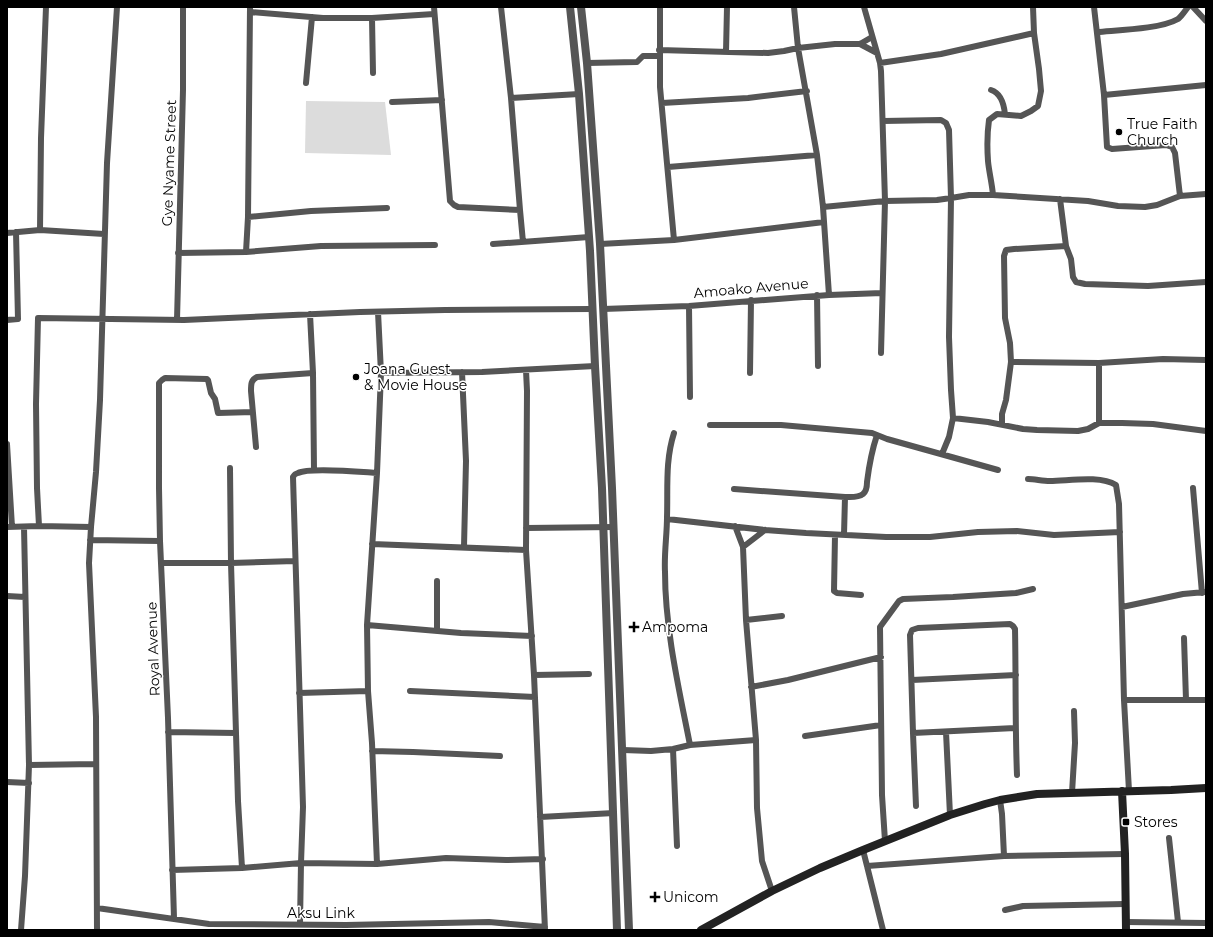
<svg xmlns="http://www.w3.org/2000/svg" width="1213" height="937" viewBox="0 0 1213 937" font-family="Montserrat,sans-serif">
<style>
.green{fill:#dcdcdc}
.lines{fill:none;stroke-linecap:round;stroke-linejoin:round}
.minor{stroke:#555;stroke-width:6}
.tertiary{stroke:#555;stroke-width:8}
.secondary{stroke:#222;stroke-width:8}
.poi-dot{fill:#000;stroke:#fff;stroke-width:1.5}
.labels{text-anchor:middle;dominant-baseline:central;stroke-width:3;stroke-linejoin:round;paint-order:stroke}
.poi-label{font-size:14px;fill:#000;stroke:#fff;text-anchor:start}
.street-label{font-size:14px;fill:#000;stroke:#fff}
</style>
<rect width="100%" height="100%" fill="#fff"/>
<path class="green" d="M306,101l79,1 6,53 -86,-2z"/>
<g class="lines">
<path class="minor" d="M434,7l16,194 4,4 4,2 62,3
M501,7l10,91 9,112 3,32
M660,7v80l14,153
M864,7l16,56 1,8 4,130 -4,152
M1094,7l10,88 3,52 5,2 54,-4 6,2 3,6 5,43
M1193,7l13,14
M250,12l73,6h49l62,-4
M372,18l1,55
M1097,32c21,-2 64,-3 81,-13 4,-3 7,-8 10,-12
M860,44l17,9
M659,50l109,3 16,-2 14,-3 37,-4h25l12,-7
M726,52l1,-45
M587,63l50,-1 6,-6h16
M880,63l61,-9 93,-21
M306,83l6,-66
M991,90c10,3 13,15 14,24
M1104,95l102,-10
M511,98l68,-4
M392,102l50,-2
M662,103l86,-5 59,-7
M883,121l58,-1 5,3 3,7 2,68 18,-3h24l95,6 30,5 27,1 12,-2 23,-9 26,-2
M668,167l149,-12
M993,195c-1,-12 -4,-23 -5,-34 -1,-14 -1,-27 1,-41l8,-6 24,2 10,-5 7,-5 3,-15 -2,-22 -5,-36 -1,-26
M1060,199l6,47 5,13 2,18 3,5 9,2 63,2 58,-4
M823,207l62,-6 52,-1 14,-2 -2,139 2,53 2,28 -4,19 -7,17
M248,217l63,-6 76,-3
M40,230l64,4
M7,233l33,-3 1,-92 5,-131
M493,244l96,-7
M600,244l74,-4 150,-18
M246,252l2,-35 2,-210
M178,253l68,-1 75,-6 114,-1
M817,295l1,71
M829,295l53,-2
M689,306l1,91
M603,309l86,-3 140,-11 -6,-88 -6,-52 -19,-107 -4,-41
M310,314l3,59 1,97
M7,320l11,-1 -2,-87
M177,320l6,-230v-83
M1011,362l88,1 64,-4 43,1
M526,370l1,21 -1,159 8,125 11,255
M462,372l4,89 -2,86
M381,373l101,-1 113,-6
M750,373l1,-73
M953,418l35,4 35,7 14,1 41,1 10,-2 11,-6h23l31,1 53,7
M1099,423v-60
M1002,424v-10l4,-14 5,-38 -1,-19 -5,-25 -1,-62 2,-6 8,-1 52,-3
M710,425h71l91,8 15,6 111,31
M674,433c-9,28 -6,55 -7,84 0,18 -3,36 -2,55 0,57 14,117 25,173
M7,444l5,83
M256,447l-5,-56c0,-7 0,-11 6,-14l56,-4
M230,468l1,95 7,238 4,67
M1028,479c7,0 14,2 22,2 18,0 50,-6 66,4l3,19 5,196 5,91
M1193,488l9,105
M734,489l111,8c6,0 13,1 18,-3 4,-3 4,-8 4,-12 2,-16 5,-32 10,-47
M667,519l98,11 41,3 80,4h44l48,-5 39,-1 37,4 66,-3
M39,526l-2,-38 -1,-84 2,-86 146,2 176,-8 85,-2 147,-1
M735,526l8,21
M7,527l32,-1 52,1 5,-55 4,-72 7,-237 10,-156
M91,527l-2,36 7,154 1,213
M526,528l88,-1
M765,530l-22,17 3,73 10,120 1,68 5,53 10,30
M835,535l-1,56 3,2 24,2
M844,535l1,-38
M90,540l70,1
M372,544l154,6
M161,563h70l64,-2
M437,581v50
M7,596l18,1
M1122,607l61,-13 22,-2
M746,620l36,-4
M367,625l94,8 71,3
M1184,638l2,62
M534,675l55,-1
M912,680l104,-5
M751,687l37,-7 93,-23
M410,691l125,6
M299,693l69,-2
M1124,700h82
M168,732l68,1
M946,732l4,83
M913,733l102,-5
M805,736l76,-11
M673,749l4,97
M623,750l28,1 22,-2 17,-4 66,-5
M372,751l41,1 87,4
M29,765l67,-1
M7,782l22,1
M1072,793l3,-50 -1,-32
M1000,800l2,14 2,42
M916,806l-3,-73 -3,-98 2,-5 6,-2 92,-4 3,2 2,3c1,49 0,97 2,146
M540,817l74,-4
M1169,838l9,84
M885,841l-3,-46 -2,-168 19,-26 4,-2 50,-2 63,-4 17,-4
M863,850l20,80
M377,864l-5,-121 -4,-52 -1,-66 10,-152 4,-100 -3,-61
M867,866l137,-10 121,-2
M172,870l70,-2 59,-5 76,1 69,-6 60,2 37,-1
M97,908l112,16 137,1 143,-3 56,5
M1005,910l18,-4 102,-2
M174,918l-6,-200 -8,-177 -1,-53v-105l3,-3 3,-2 42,1 1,1 3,13 4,6 3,14 35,-1
M1126,922l80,1
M300,924l1,-61 2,-56 -10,-330c2,-3 2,-3 5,-4 12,-6 63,-1 79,0
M21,930l4,-54 4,-111 -5,-238"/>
<path class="tertiary" d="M570,7l9,87 11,157 5,115 7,122 15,442
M581,7l6,56 13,181 12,244 17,442"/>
<path class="secondary" d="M1122,791l3,63 1,76
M701,930l71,-39 48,-23 43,-18 87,-35 35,-11 15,-4 37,-6 134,-4 35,-2"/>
</g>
<g class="poi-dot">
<circle cx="1119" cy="132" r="4"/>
<circle cx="356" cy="377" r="4"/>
<path d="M632 621h4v4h4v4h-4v4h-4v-4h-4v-4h4z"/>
<rect x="1122" y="818" width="8" height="8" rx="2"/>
<path d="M653 891h4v4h4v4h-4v4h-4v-4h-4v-4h4z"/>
</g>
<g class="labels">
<g class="poi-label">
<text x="1127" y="124">True Faith<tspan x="1127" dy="16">Church</tspan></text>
<text x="364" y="369">Joana Guest<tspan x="364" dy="16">&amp; Movie House</tspan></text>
<text x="642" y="627">Ampoma</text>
<text x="1134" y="822">Stores</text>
<text x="663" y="897">Unicom</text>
</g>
<g class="street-label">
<text transform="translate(169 163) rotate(-88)">Gye Nyame Street</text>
<text transform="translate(751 288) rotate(-5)">Amoako Avenue</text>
<text transform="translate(153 649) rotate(-92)">Royal Avenue</text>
<text x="321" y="913">Aksu Link</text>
</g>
</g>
<rect width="1213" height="937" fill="none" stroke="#000000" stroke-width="16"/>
</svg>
